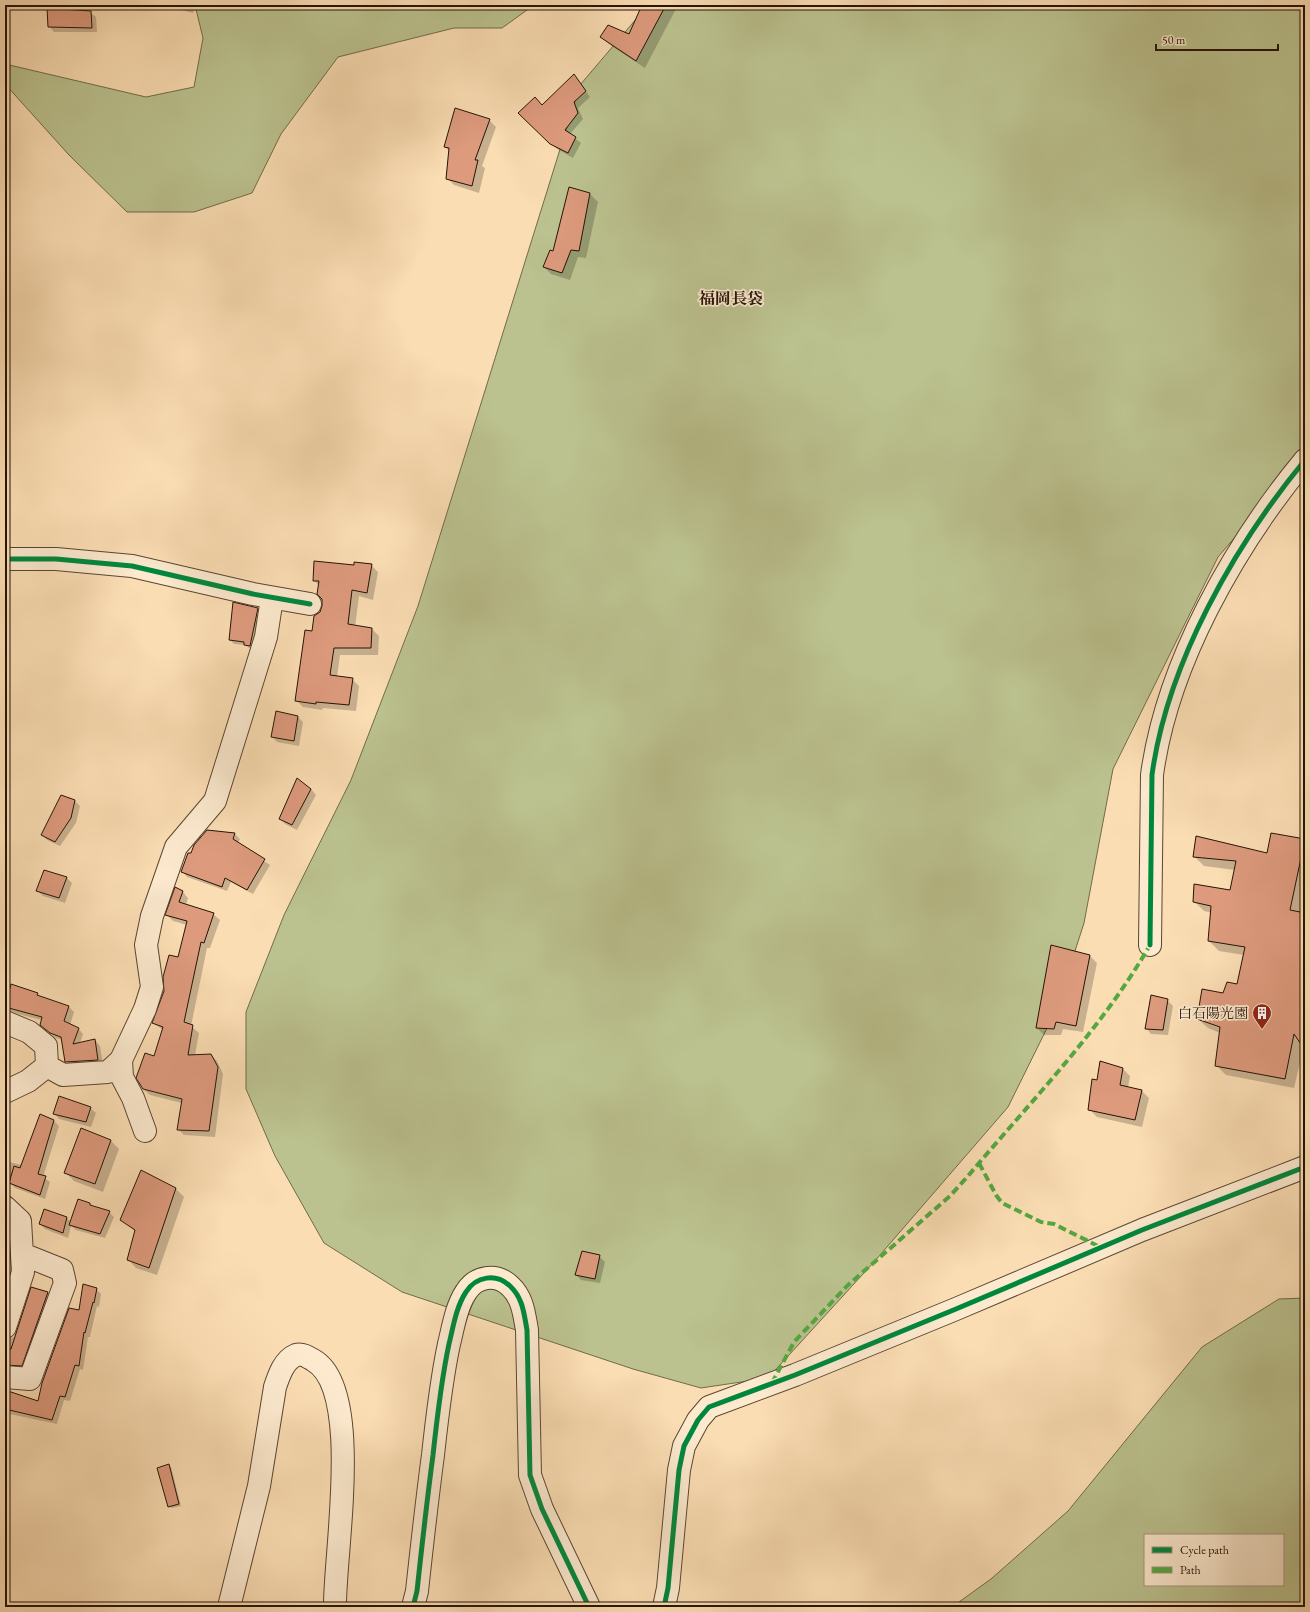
<svg xmlns="http://www.w3.org/2000/svg" width="1310" height="1612" viewBox="0 0 1310 1612" font-family="'EB Garamond','Noto Serif JP',serif">
<style>
.green{fill:#bbc28f;stroke:#706b4a;fill-rule:evenodd}
.shadow{fill:#0003}
.building{fill:#dd9a7d;stroke:#241405}
.lines{fill:none;stroke-linecap:round;stroke-linejoin:round}
.minor-casing{stroke:#5a4630;stroke-width:24}
.minor{stroke:#fce9ce;stroke-width:22}
.quiet{stroke:#53a840;stroke-width:4;stroke-dasharray:8 4;stroke-linecap:butt}
.cycleway-casing{stroke:#fce9ce;stroke-width:8}
.cycleway{stroke:#00873e;stroke-width:5}
.labels{text-anchor:middle;dominant-baseline:central;stroke-width:3.5;stroke-linejoin:round;paint-order:stroke}
.poi-label{font-size:14px;fill:#241405;stroke:#fce9ce;text-anchor:end}
.quarter-label{font-size:16px;font-weight:bold;fill:#241405;stroke:#fce9ce}
</style>
<rect width="100%" height="100%" fill="#fbddb3"/>
<filter id="stains"><feTurbulence type="fractalNoise" baseFrequency=".005" numOctaves="4"/><feColorMatrix values="0 0 0 0 .2 0 0 0 0 .09 0 0 0 0 .02 0 0 0 .5 -.17"/></filter>
<radialGradient id="worn" r=".72"><stop offset=".6" stop-color="#630" stop-opacity="0"/><stop offset="1" stop-color="#630" stop-opacity=".3"/></radialGradient>
<path class="green" d="M195,5h339l-32,23h-48l-116,29 -57,77 -29,59 -58,19h-67l-58,-57 -64,-71v-20l141,33 48,-10 9,-49z
M648,5h657v464l-20,10 -67,78 -105,212 -29,154 -28,87 -48,97 -134,155 -106,116 -67,10 -68,-19 -231,-77 -78,-49 -49,-87 -29,-67v-77l38,-97 67,-135 67,-174 162,-521z
M1305,1298v309h-353l39,-28 77,-68 134,-164 77,-48zM1145,1535h138v50h-138z"/>
<path class="shadow" d="M161,5h35l-3,8z
M643,5h35l-33,63 -35,-23 -9,-8 29,-2z
M90,12l6,5 1,15h-43l-5,-6z
M574,75l16,22 -12,11 5,11 -13,15 11,9 -8,15 -16,-9 -38,-36 24,-7z
M489,120l7,7 -14,39 3,2 -6,25 -25,-8 -7,-7 3,-26 -5,-5z
M570,188l20,6 8,8 -12,56 -8,-1 -8,23 -19,-6 -7,-7 10,-15z
M371,565l7,7 -5,28 -14,-4 -4,31 17,2 7,7 -1,19h-38l-3,22 15,2 7,7 -3,25 -33,-3 -1,2 -19,-3 -7,-7 17,-68 10,-26 -4,-20 -5,-6 40,-14z
M257,608l4,4 -7,37 -5,-1 -3,-3 -12,-1 -4,-4z
M298,717l5,5 -4,24 -22,-4 -5,-6z
M311,789l5,6 -19,35 -12,-6 -5,-6z
M75,801l5,5 -4,17 -16,23 -13,-6 -5,-5z
M235,834l5,5 -2,4 32,22 -17,29 -22,-12 -4,9 -40,-14 -5,-6 10,-17z
M1272,834l33,6v208l-1,-2 -10,42 -68,-13 -10,-10 4,-32 -12,-5 -10,-9 26,-25 14,-9 6,-30 -25,-4 -10,-10 3,-28 -8,-2 -10,-10 37,-10 4,-21 -31,-4 -10,-10 73,-2z
M45,871l22,7 5,5 -7,20 -22,-7 -5,-5z
M182,891l6,7 -2,7 27,9 7,6 -10,28h-3l-16,78 8,7 -4,22h16l6,6 6,13 -8,63 -31,-2 -6,-6 4,-26 -32,-8 -7,-6 20,-59 -10,-7 26,-64 8,-34 -14,-4 -6,-6z
M1052,946l38,10 7,7 -14,69 -20,-3 -2,6h-17l-7,-7z
M5,987l32,7 3,3 29,10 5,5 -4,13 8,3 5,6 -3,9 15,-3 5,6 3,19 -31,2 -5,-5 -4,-22 -7,-2 -10,-8 -4,-10 -37,-9z
M1167,1000l6,6 -5,29 -17,-1 -5,-6z
M1122,1068l8,8 -2,12 14,3 7,7 -7,29 -45,-10 -8,-8 9,-27z
M90,1108l6,5 -5,14 -32,-8 -5,-6z
M41,1116l13,5 5,5 -16,51 7,5 -5,17 -30,-11 -5,-5 1,-3 -6,-2v-17l17,4z
M111,1141l8,8 -16,43 -29,-11 -8,-8z
M141,1171l35,18 8,8 -27,78 -21,-7 -8,-9 8,-27 -14,-12z
M90,1204l3,3 16,5 5,5 -9,21 -29,-8 -5,-4 -3,12 -23,-9 -5,-5 5,-13 22,7 4,4z
M5,1240l8,6 -3,15 -5,-1z
M599,1256l6,6 -5,21 -19,-3 -5,-5z
M32,1288l16,5 5,6 -26,72 -22,-1v-30l9,-3z
M96,1289l5,5 -2,13 -2,-1 -7,31h-2l-5,33 -3,-1 -10,32 -6,-1 -7,24 -52,-11v-22l33,11 42,-91z
M169,1465l2,2 10,39 -9,2 -3,-2z"/>
<path class="building" d="M642,5h24l-30,56 -36,-24 8,-12 21,9z
M47,8l44,3 1,17 -44,-1z
M574,74l12,17 -12,11 4,11 -13,17 11,7 -8,16 -18,-9 -32,-31 17,-16 7,8z
M455,108l35,11 -15,41h3l-6,26 -26,-7 3,-31 -5,-1z
M569,187l21,6 -11,58 -8,-1 -9,23 -19,-6 7,-17 3,1z
M314,561l40,4v-3l18,2 -5,29 -15,-3 -4,34 24,4 -1,20h-37l-4,27 23,3 -4,27 -33,-3v2l-21,-3 10,-71 7,1 2,-15 6,-4 2,-6v-7l-5,-5 2,-13h-6z
M233,602l25,6 -8,38 -6,-1v-3l-15,-2z
M276,711l22,5 -4,25 -23,-4z
M297,778l14,11 -19,36 -13,-6z
M61,795l14,5 -4,18 -16,24 -14,-7z
M207,830l28,3 -2,6 32,20 -18,31 -22,-12 -3,9 -41,-15 7,-19h3l3,-8z
M1271,833l34,6 -15,71 15,3v137l-11,-16 -9,45 -70,-13 5,-39 -23,-8 5,-30 21,4 4,-11 10,2 8,-37 -37,-6 3,-35 -18,-4 1,-18 36,6 6,-29 -43,-4 3,-21 71,17z
M44,870l23,7 -8,21 -23,-7z
M175,887l8,4 -4,11 35,11 -10,30 -3,-1 -17,80 9,3 -5,30 23,-1 7,13 -9,64 -32,-1 5,-31 -39,-10 -7,-11 9,-25 9,3 9,-29 -11,-4 12,-32 -1,-14 6,-22 9,2 9,-36 -22,-6z
M1051,945l39,10 -14,71 -20,-4 -2,7 -18,-1z
M11,984l27,9 -1,2 32,11 -5,15 15,7 -6,16 22,-5 3,21 -33,2 -4,-25 -11,-4 -10,-8 2,-8 -37,-10z
M1151,995l17,4 -5,31 -18,-1z
M1100,1061l23,7 -3,17 22,5 -7,30 -47,-10 4,-31 5,1z
M59,1096l32,11 -5,15 -33,-8z
M40,1114l14,6 -16,54 8,2 -6,19 -31,-12 5,-17 6,2z
M81,1128l30,12 -16,44 -31,-11z
M141,1170l35,18 -27,80 -22,-8 8,-30 -15,-10z
M78,1199l12,4v2l20,6 -10,23 -31,-9z
M44,1209l23,8 -4,16 -24,-9z
M582,1251l18,4 -5,24 -20,-4z
M83,1284l14,4 -3,15 -1,-1 -8,31 -1,-1 -5,34 -4,-1 -10,32 -5,-1 -8,24 -47,-11v-19l33,11 4,-18 27,-75 10,2z
M31,1287l17,5 -26,74 -17,-1 2,-17 4,1z
M169,1464l10,40 -11,3 -11,-39z"/>
<g class="lines">
<g class="minor-casing">
<path id="minor" d="M5,559h51l76,7 121,28 57,10
M1150,945l2,-170c15,-111 82,-229 153,-315
M5,1022l24,10 17,14 1,20 -19,15 -23,11
M47,1066l16,9 45,-3 13,-12
M145,1131l-12,-33 -11,-21 -1,-17 24,-51 7,-22 -6,-42 6,-29 24,-69 39,-46 51,-164 6,-39
M5,1207l15,14 3,51 -18,55
M5,1377l25,2 35,-96 -3,-13 -40,-16
M229,1607l30,-121 16,-99c4,-12 9,-27 21,-32 6,-2 12,2 17,5 51,28 21,196 22,247
M413,1607l4,-16c5,-46 10,-91 16,-136 4,-37 8,-74 16,-111 4,-16 7,-37 17,-52 10,-16 30,-19 44,-6 13,12 14,28 17,44l3,145 12,34 47,98
M664,1607l4,-19 11,-118 5,-24 14,-26 11,-13 86,-32 161,-66 186,-79 163,-63"/>
</g>
<use href="#minor" class="minor"/>
<path class="quiet" d="M979,1163l17,32 6,8 39,19 13,2 46,23
M772,1383l22,-41 53,-56 103,-90 18,-20c63,-75 133,-146 182,-231"/>
<g class="cycleway-casing">
<path id="cycleway" d="M5,559h51l76,7 121,28 57,10
M1150,945l2,-170c15,-111 82,-229 153,-315
M413,1607l4,-16c5,-46 10,-91 16,-136 4,-37 8,-74 16,-111 4,-16 7,-37 17,-52 10,-16 30,-19 44,-6 13,12 14,28 17,44l3,145 12,34 47,98
M664,1607l4,-19 11,-118 5,-24 14,-26 11,-13 86,-32 161,-66 186,-79 163,-63"/>
</g>
<use href="#cycleway" class="cycleway"/>
</g>
<defs>
<g id="building-pin" transform="scale(1)"><path d="M0 17L-7.5 6A9.5 9.5 0 1 1 7.5 6Z" fill="#8f2418" stroke="#fce9ce"/><path d="M-4-6H4V6H1V3H-1V6H-4ZM-2.5-4.3h1.7v1.8h-1.7ZM.8-4.3h1.7v1.8H.8ZM-2.5-1h1.7V.8h-1.7ZM.8-1h1.7V.8H.8Z" fill="#fff"/></g>
</defs>
<g fill-rule="evenodd">
<use href="#building-pin" x="1262" y="1013"/>
</g>
<g class="labels">
<g class="poi-label">
<text x="1248" y="1013">白石陽光園</text>
</g>
<g class="quarter-label">
<text x="731" y="298">福岡長袋</text>
</g>
</g>
<rect width="1310" height="1612" fill="none" stroke="#fbddb3" stroke-width="20"/>
<rect x="6" y="6" width="1298" height="1600" fill="none" stroke="#241405" stroke-width="2"/>
<rect x="10" y="10" width="1290" height="1592" fill="none" stroke="#241405"/>
<rect x="1144" y="1534" width="140" height="52" fill="#fce9ce" stroke="#a6947e"/>
<rect x="1152" y="1547" width="20" height="6" fill="#00873e" stroke="#a6947e"/>
<text x="1180" y="1554" font-size="12" fill="#241405">Cycle path</text>
<rect x="1152" y="1567" width="20" height="6" fill="#53a840" stroke="#a6947e"/>
<text x="1180" y="1574" font-size="12" fill="#241405">Path</text>
<path d="M1156 44v6h122v-6" fill="none" stroke="#241405" stroke-width="2"/>
<text x="1162" y="44" font-size="12" fill="#241405" stroke="#fce9ce" stroke-width="3" paint-order="stroke">50 m</text>
<rect width="100%" height="100%" filter="url(#stains)"/>
<rect width="100%" height="100%" fill="url(#worn)"/>
</svg>
